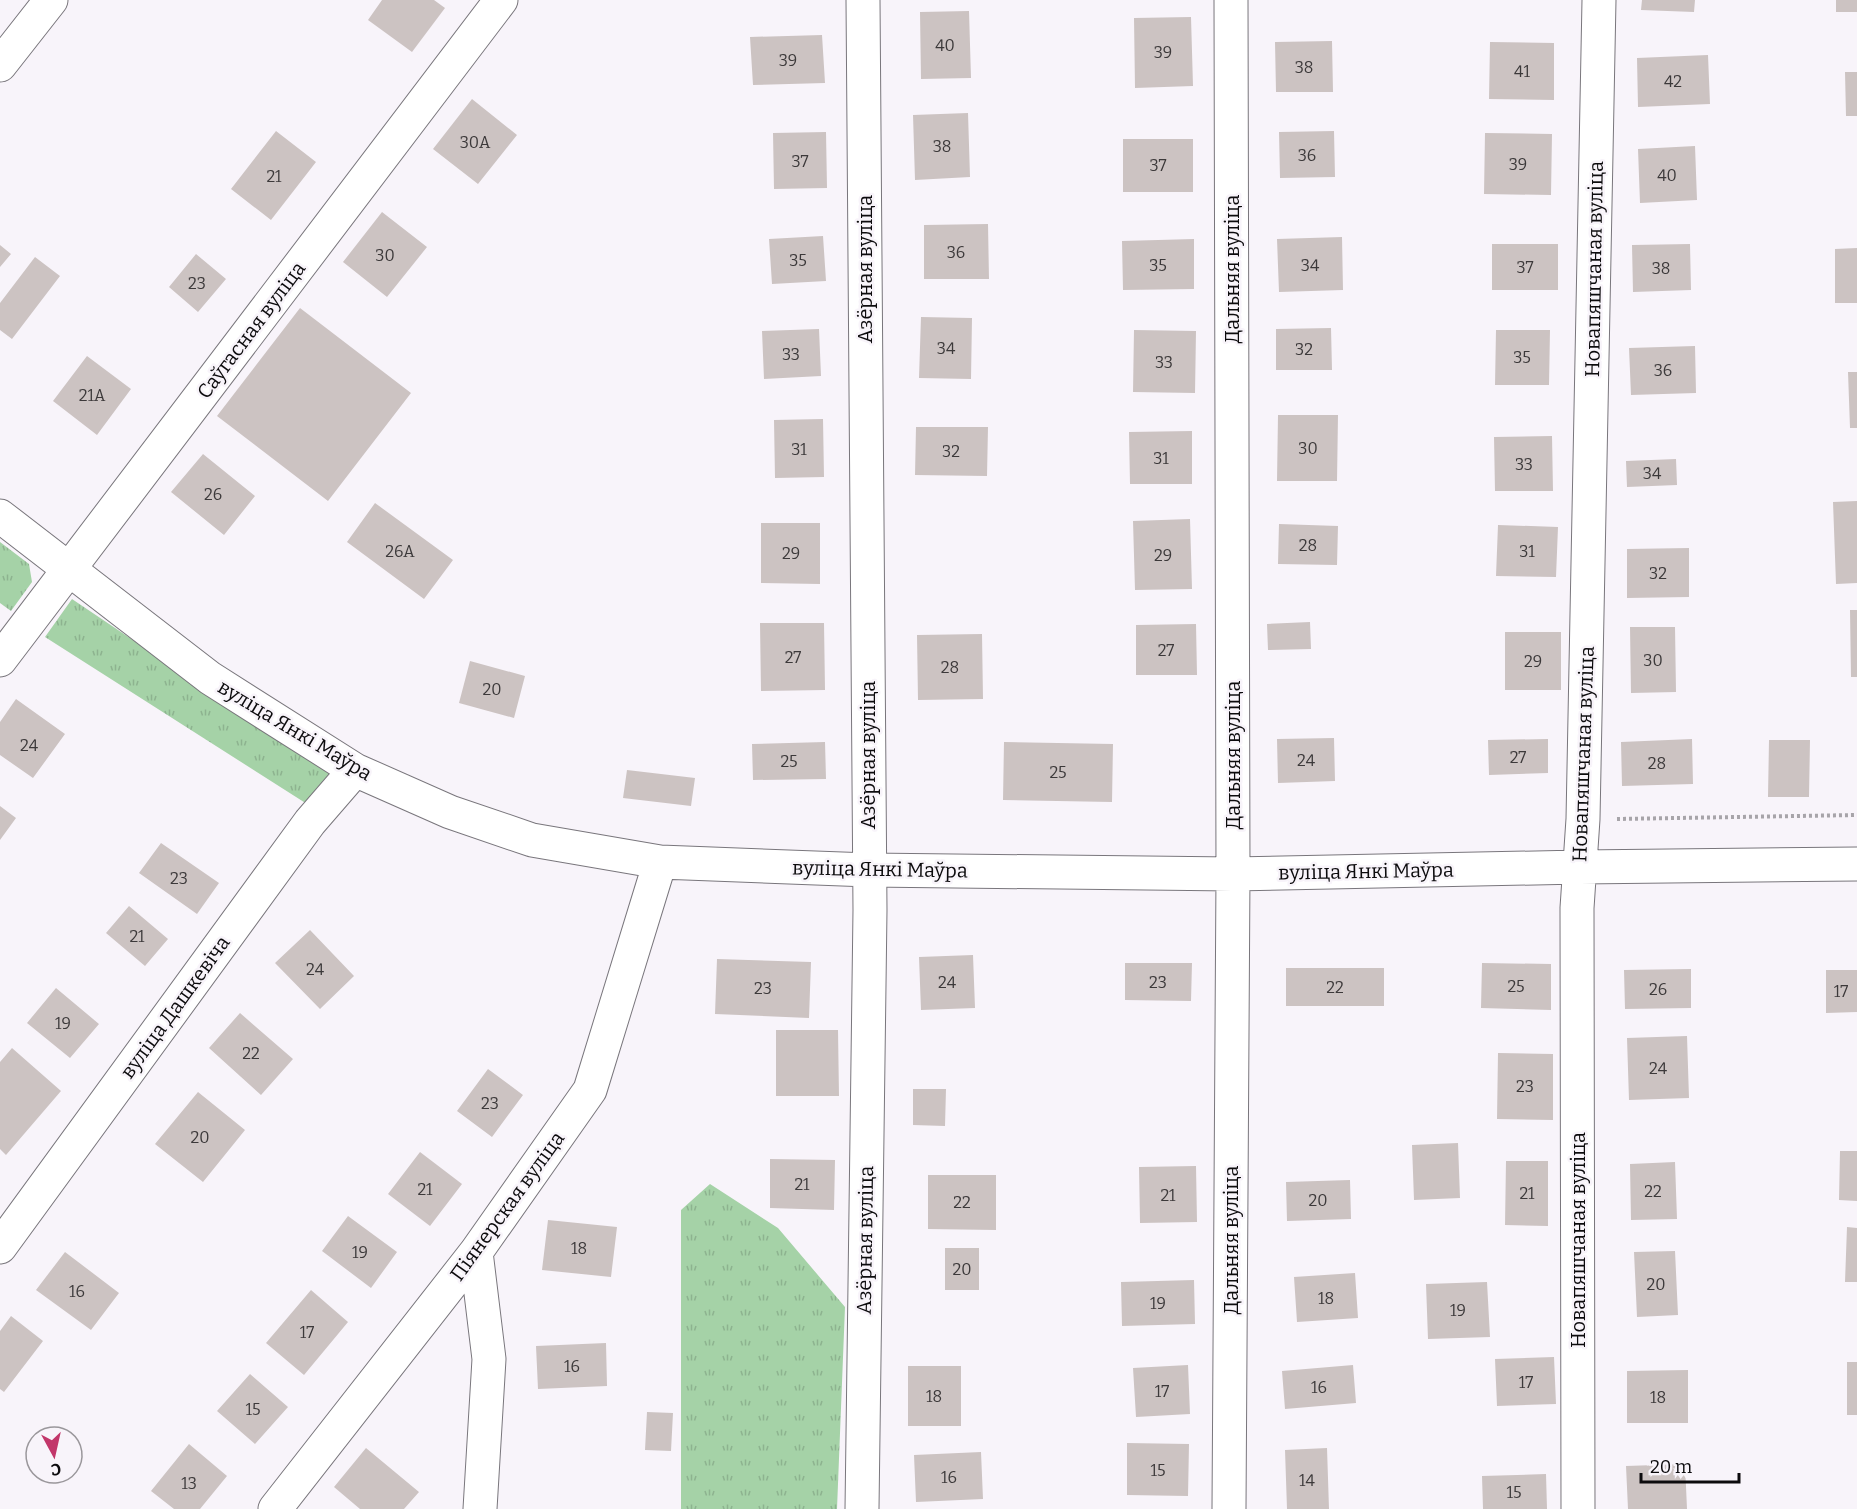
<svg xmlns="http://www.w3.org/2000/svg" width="1857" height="1509" viewBox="0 0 1857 1509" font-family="Bitter,serif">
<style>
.grass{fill:url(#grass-tufts)}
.building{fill:#ccc3c2}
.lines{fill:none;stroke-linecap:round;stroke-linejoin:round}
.minor-casing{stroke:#79767c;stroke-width:35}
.path{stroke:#a7a4a9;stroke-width:4;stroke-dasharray:3 3;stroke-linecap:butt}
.minor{stroke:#fff;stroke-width:33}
.labels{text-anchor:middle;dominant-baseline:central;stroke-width:5;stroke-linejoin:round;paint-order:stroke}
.number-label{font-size:16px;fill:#3c393a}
.street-label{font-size:20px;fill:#0c0b0d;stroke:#f8f4fa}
</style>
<defs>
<pattern id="grass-tufts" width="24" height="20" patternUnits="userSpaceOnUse" patternTransform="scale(1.5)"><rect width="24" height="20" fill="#a5d2a7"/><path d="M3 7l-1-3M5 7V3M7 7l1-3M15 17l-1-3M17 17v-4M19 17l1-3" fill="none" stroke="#8db38f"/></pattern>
</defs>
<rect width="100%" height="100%" fill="#f8f4fa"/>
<path class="grass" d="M0,542l29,22 3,18 -21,29 -11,-8z
M72,599l261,176 -26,29 -262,-167z
M710,1184l68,44 67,79 -8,202h-156v-299z"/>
<path class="building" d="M382,0h52l11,8 -33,44 -44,-32z
M1642,0h53l-1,12 -53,-2z
M1836,0h21v12h-21z
M969,11l2,67 -50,1 -1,-67z
M1191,17l2,69 -58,2 -1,-70z
M822,35l3,48 -72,2 -3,-48z
M1332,41l1,51h-57l-1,-50z
M1490,42l64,1v57l-65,-1z
M1708,55l2,49 -72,3 -1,-49z
M1845,72h12v44h-11z
M472,99l45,36 -39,49 -45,-35z
M968,113l2,64 -55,3 -2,-65z
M276,131l40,31 -45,58 -40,-31z
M1334,131l1,46 -55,1 -1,-46z
M826,132l1,56 -53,1 -1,-56z
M1485,133l67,1 -1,61 -67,-1z
M1123,139h70v53h-70z
M1695,146l2,54 -57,3 -2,-54z
M382,212l45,35 -40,50 -44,-35z
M988,224l1,55h-65v-54z
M823,236l3,45 -54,3 -3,-45z
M1342,237l1,53 -64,2 -2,-53z
M1194,239v50l-71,1 -1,-49z
M1492,244h66v46h-66z
M1690,244l1,46 -58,2 -1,-47z
M0,245l11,9 -11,13z
M1857,248v55h-22v-54z
M196,254l30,25 -28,33 -29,-25z
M35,257l25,19 -48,63 -12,-9v-27z
M300,308l111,85 -83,108 -111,-85z
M921,317l51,1 -1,61 -52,-1z
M1331,328l1,42h-56v-41z
M819,329l2,47 -57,3 -2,-48z
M1134,330l62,1 -1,62 -62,-1z
M1496,330h54l-1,55h-54z
M1695,346l1,47 -65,2 -2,-47z
M87,356l44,33 -34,46 -44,-34z
M1848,372h9v56h-7z
M1278,415h60l-1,66h-60z
M823,419l1,58 -49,1 -1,-58z
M916,427h72l-1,49 -72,-1z
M1192,431v53h-62l-1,-52z
M1552,436l1,55h-58l-1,-54z
M203,454l52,42 -31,39 -53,-43z
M1676,459l1,26 -50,2 -1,-26z
M1857,501v82l-21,1 -3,-82z
M375,503l78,57 -29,39 -77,-57z
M1190,519l2,70 -57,1 -2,-69z
M761,523h59v61l-59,-1z
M1279,524l59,2 -1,39 -59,-1z
M1498,525l60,2 -2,50 -60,-1z
M1689,548v49l-62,1v-49z
M1850,610h7v67h-6z
M1310,622l1,27 -43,1 -1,-26z
M760,623h64l1,67 -64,1z
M1196,624l1,51h-61v-50z
M1630,627h45l1,65 -45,1z
M1505,632h56v58h-56z
M982,634l1,65 -65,1 -1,-65z
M470,661l55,15 -11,42 -55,-15z
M16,699l49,35 -32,44 -33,-23v-33z
M1334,738l1,43 -57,2 -1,-44z
M1548,739v34l-59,2 -1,-35z
M1692,739l1,45 -71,2 -1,-44z
M1769,740h41l-1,57h-41z
M825,742l1,37 -73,1 -1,-36z
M1004,742l109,2 -1,58 -109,-2z
M627,770l68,8 -4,28 -68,-8z
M0,806l16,12 -16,22z
M161,843l58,40 -22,31 -58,-41z
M129,906l39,33 -23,27 -39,-33z
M310,930l44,46 -34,33 -45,-46z
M973,955l2,53 -54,2 -2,-53z
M717,959l94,3 -2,56 -94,-4z
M1125,963h67l-1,38 -66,-1z
M1482,963l69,1v46l-70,-2z
M1286,968h98v38h-98z
M1691,969v39l-66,1 -1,-39z
M1826,970h31v42l-31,1z
M56,988l43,36 -29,34 -43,-35z
M240,1013l53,46 -32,36 -52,-47z
M776,1030h62l1,66h-63z
M1687,1036l2,62 -60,2 -2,-62z
M12,1048l49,43 -55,64 -6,-6v-87z
M1498,1053l55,1v66l-56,-1z
M488,1069l35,26 -31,42 -35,-26z
M913,1089h33l-1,37 -32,-1z
M198,1092l47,38 -42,52 -48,-38z
M1458,1143l2,55 -46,2 -2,-55z
M1840,1151h17v50l-18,-1z
M420,1152l42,32 -32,42 -42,-32z
M770,1159l65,1 -1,50 -64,-2z
M1506,1161h42v65l-43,-1z
M1675,1162l2,57 -46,1 -1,-56z
M1196,1166l1,56 -57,1 -1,-56z
M928,1175h68v55l-68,-1z
M1350,1180l1,39 -64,2 -1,-39z
M348,1216l49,36 -26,36 -49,-37z
M548,1220l69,7 -6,50 -69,-7z
M1847,1227l10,1v54h-12z
M945,1248h34v42h-34z
M1675,1251l3,64 -41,2 -3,-65z
M65,1252l54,41 -28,37 -55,-40z
M1355,1273l3,45 -61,4 -3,-45z
M1194,1280l1,44 -73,2 -1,-44z
M1487,1282l3,55 -62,2 -2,-55z
M311,1290l37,32 -44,53 -38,-32z
M11,1316l32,25 -39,51 -4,-3v-58z
M606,1343l1,43 -69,3 -2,-43z
M1554,1357l2,47 -59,2 -2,-47z
M1847,1362h10v53h-10z
M1188,1365l2,49 -54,3 -3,-49z
M1353,1365l3,38 -71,6 -3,-38z
M908,1366h53v60h-53z
M1688,1370v53h-61v-52z
M250,1374l38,33 -33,37 -38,-33z
M647,1412l26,1 -2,38 -26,-1z
M1127,1443l62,1 -1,52 -61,-1z
M189,1444l38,32 -27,33h-26l-23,-18z
M366,1448l53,44 -15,17h-44l-26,-22z
M1327,1448l2,61h-42l-2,-59z
M981,1452l2,47 -67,3 -2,-47z
M1685,1464l2,45h-59l-2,-43z
M1546,1474l1,35h-64l-1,-33z"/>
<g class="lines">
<g class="minor-casing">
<path id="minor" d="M0,65l51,-65
M0,516l210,162 145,92 95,42 82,28 128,22 209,8 364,4 347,-7 277,-3
M0,660l501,-660
M0,1247l310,-425 45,-52
M476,1252l13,107 -9,150
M275,1509l201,-257 114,-162 70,-228
M862,1509l8,-599 -7,-910
M1229,1509l4,-635 -2,-874
M1578,1509l-1,-601 6,-89 16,-819"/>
</g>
<path class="path" d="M1617,819l240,-4"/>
<use href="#minor" class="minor"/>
</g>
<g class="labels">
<g class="number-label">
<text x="945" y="45">40</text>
<text x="1163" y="52">39</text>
<text x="788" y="60">39</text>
<text x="1304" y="67">38</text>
<text x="1522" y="71">41</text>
<text x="1673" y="81">42</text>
<text x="475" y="142">30А</text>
<text x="942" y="146">38</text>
<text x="1307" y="155">36</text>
<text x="800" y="161">37</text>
<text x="1518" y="164">39</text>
<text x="1158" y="165">37</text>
<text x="1667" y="175">40</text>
<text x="274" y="176">21</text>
<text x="956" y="252">36</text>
<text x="385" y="255">30</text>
<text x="798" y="260">35</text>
<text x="1158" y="265">35</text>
<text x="1310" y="265">34</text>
<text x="1525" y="267">37</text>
<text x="1661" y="268">38</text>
<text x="197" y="283">23</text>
<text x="946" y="348">34</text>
<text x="1304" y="349">32</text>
<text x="791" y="354">33</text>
<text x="1522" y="357">35</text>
<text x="1164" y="362">33</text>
<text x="1663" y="370">36</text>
<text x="92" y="395">21А</text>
<text x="1308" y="448">30</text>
<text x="799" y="449">31</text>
<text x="951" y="451">32</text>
<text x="1161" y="458">31</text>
<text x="1524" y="464">33</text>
<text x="1652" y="473">34</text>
<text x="213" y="494">26</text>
<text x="1308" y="545">28</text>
<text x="400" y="551">26А</text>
<text x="1527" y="551">31</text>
<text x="791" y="553">29</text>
<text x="1163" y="555">29</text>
<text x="1658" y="573">32</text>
<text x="1166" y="650">27</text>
<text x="793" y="657">27</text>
<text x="1653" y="660">30</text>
<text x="1533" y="661">29</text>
<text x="950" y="667">28</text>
<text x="492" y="689">20</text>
<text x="29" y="745">24</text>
<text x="1518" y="757">27</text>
<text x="1306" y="760">24</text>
<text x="789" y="761">25</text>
<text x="1657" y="763">28</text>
<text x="1058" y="772">25</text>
<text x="179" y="878">23</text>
<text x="137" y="936">21</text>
<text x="315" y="969">24</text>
<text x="947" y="982">24</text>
<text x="1158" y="982">23</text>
<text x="1516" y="986">25</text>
<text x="1335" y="987">22</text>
<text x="763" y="988">23</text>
<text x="1658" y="989">26</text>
<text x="1841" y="991">17</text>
<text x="63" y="1023">19</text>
<text x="251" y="1053">22</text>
<text x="1658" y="1068">24</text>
<text x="1525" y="1086">23</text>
<text x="490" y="1103">23</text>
<text x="200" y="1137">20</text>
<text x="802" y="1184">21</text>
<text x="425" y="1189">21</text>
<text x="1653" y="1191">22</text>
<text x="1527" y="1193">21</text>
<text x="1168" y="1195">21</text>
<text x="1318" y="1200">20</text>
<text x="962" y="1202">22</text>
<text x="579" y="1248">18</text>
<text x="360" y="1252">19</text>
<text x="962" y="1269">20</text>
<text x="1656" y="1284">20</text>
<text x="77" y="1291">16</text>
<text x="1326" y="1298">18</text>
<text x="1158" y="1303">19</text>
<text x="1458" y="1310">19</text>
<text x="307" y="1332">17</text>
<text x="572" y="1366">16</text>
<text x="1526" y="1382">17</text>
<text x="1319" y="1387">16</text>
<text x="1162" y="1391">17</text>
<text x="934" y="1396">18</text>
<text x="1658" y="1397">18</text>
<text x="253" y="1409">15</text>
<text x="1158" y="1470">15</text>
<text x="949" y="1477">16</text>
<text x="1307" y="1480">14</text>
<text x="189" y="1483">13</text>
<text x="1514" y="1492">15</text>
</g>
<g class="street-label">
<text transform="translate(865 269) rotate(-90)">Азёрная вуліца</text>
<text transform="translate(1232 269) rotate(-90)">Дальняя вуліца</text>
<text transform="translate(1594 269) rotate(-89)">Новапяшчаная вуліца</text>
<text transform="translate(251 330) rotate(-53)">Саўгасная вуліца</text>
<text transform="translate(295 730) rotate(31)">вуліца Янкі Маўра</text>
<text transform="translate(1583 754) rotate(-88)">Новапяшчаная вуліца</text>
<text transform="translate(868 755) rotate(-90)">Азёрная вуліца</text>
<text transform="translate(1233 755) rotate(-90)">Дальняя вуліца</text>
<text transform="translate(880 869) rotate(1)">вуліца Янкі Маўра</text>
<text transform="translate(1366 871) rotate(-1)">вуліца Янкі Маўра</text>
<text transform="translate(175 1007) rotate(-54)">вуліца Дашкевіча</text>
<text transform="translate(507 1206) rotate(-54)">Піянерская вуліца</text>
<text transform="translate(865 1240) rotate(-89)">Азёрная вуліца</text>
<text transform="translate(1231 1240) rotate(-90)">Дальняя вуліца</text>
<text transform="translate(1578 1240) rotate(-90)">Новапяшчаная вуліца</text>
</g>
</g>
<g transform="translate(54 1455) rotate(172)"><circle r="28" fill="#f8f4fa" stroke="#9a979b" stroke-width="1.5"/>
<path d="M0-4.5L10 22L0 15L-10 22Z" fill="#c2366a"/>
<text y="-9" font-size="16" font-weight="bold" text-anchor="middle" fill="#0c0b0d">С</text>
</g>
<path d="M1641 1473v9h98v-9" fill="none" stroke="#0c0b0d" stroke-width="3"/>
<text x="1650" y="1473" font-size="18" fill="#0c0b0d" stroke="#f8f4fa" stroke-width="4.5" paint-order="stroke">20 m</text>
</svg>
